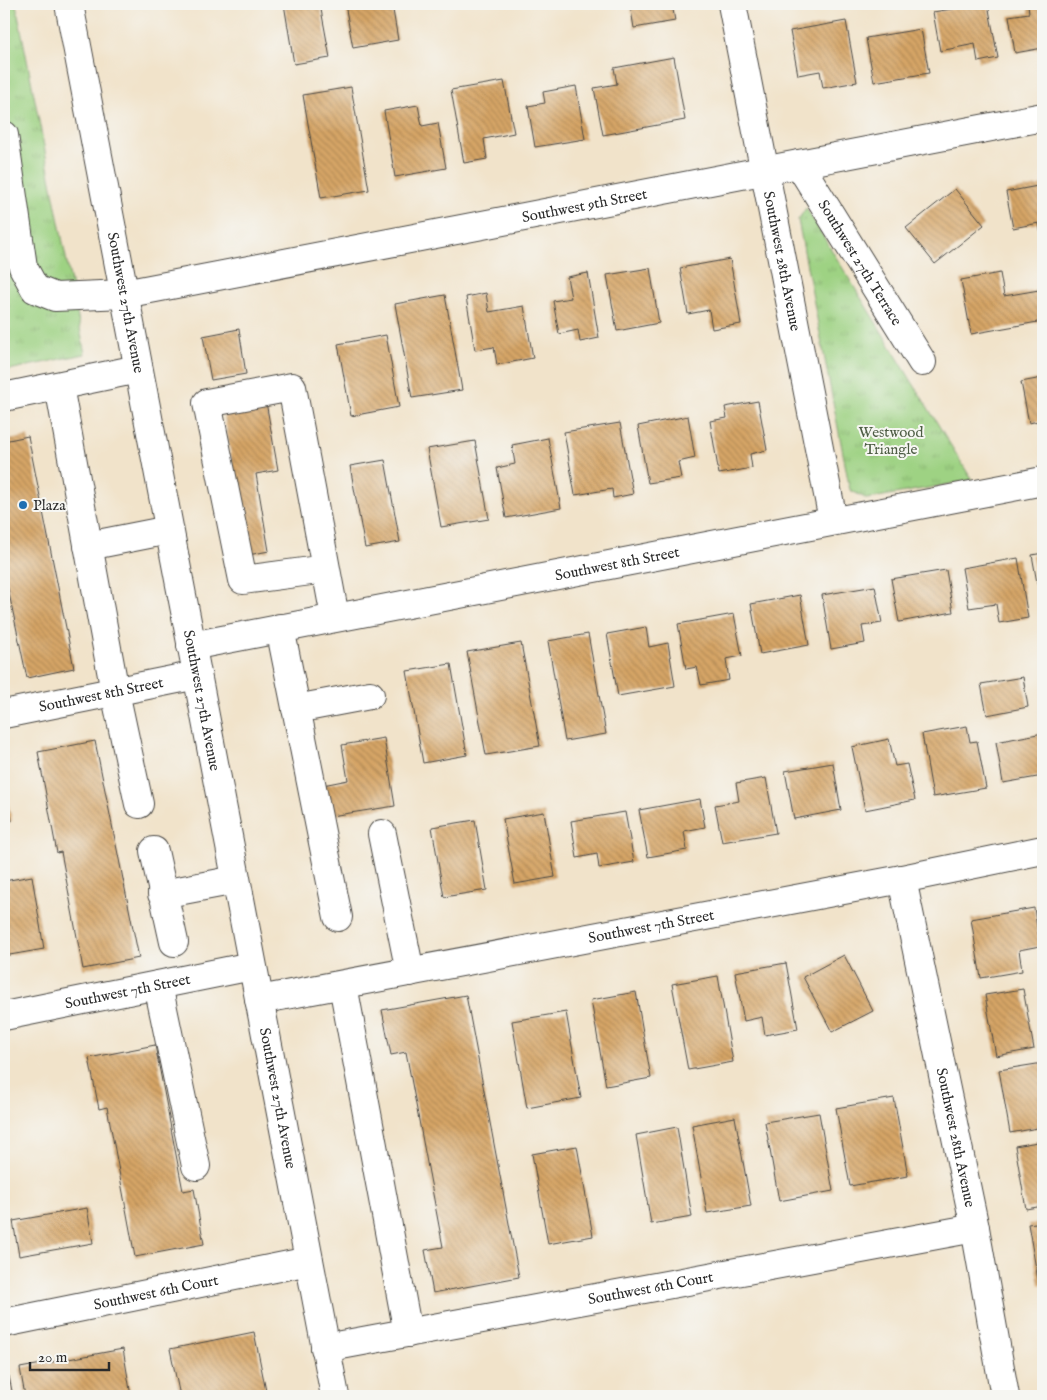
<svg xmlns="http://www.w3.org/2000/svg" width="1047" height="1400" viewBox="0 0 1047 1400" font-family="'IM FELL English',serif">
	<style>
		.park { fill: url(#park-tufts); stroke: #647e57 }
		.building { fill: url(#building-back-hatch) }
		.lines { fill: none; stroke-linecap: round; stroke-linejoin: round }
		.minor-casing { stroke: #494743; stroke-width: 30 }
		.minor { stroke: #fff; stroke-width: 28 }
		.poi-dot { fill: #1f6fb2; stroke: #f6f6f2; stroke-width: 2 }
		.labels { text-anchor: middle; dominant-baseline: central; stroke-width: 4; stroke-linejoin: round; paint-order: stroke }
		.street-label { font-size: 15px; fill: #2b2b2b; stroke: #f6f6f2 }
		.park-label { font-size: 15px; fill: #4e5d45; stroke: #f6f6f2 }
		.poi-label { font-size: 15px; fill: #2b2b2b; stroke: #f6f6f2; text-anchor: start }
	</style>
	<defs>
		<pattern id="park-tufts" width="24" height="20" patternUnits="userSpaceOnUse" patternTransform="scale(1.25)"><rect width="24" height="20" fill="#9ed283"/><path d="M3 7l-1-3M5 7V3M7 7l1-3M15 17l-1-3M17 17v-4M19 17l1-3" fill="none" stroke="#88b471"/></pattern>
		<pattern id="building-back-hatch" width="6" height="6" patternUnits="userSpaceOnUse" patternTransform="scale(1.25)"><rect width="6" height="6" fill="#d6a566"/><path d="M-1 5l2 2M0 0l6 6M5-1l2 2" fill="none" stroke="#ae8754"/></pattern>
	</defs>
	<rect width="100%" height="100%" fill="#f6f6f2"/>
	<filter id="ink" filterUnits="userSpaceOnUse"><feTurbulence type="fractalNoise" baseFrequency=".02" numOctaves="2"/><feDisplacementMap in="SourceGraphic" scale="10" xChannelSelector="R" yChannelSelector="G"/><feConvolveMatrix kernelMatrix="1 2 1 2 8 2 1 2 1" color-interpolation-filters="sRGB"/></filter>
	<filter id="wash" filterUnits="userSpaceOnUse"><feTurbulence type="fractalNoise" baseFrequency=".0096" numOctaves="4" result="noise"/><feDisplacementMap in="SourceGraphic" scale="20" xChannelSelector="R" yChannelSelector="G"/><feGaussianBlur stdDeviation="1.12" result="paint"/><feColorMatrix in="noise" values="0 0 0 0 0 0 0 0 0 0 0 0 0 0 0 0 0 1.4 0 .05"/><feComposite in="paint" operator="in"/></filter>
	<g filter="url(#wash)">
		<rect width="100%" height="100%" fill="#f1e3ca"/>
		<!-- park -->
		<path class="park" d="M4,4H16L85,354L4,371Z
			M806,208L972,480L867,499L850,490L798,220Z"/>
		<g id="blocks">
			<!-- building -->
			<path class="building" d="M284,4H320L330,58L294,64Z
				M345,4H392L398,40L353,48Z
				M630,4H672L675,21L634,28Z
				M983,4H988L998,58L978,62L975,44L940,51L933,12Z
				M1028,4H1043V48L1015,53L1009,16L1029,13Z
				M846,21L857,82L823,88L820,71L798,75L790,31Z
				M921,29L929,73L874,82L866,38Z
				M674,57L685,120L603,135L594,88L617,84L614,68Z
				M504,81L514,133L484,139L487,159L464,163L451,90Z
				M576,86L585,139L535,147L528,106L545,103L543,92Z
				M351,87L369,190L321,198L303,95Z
				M418,105L422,126L438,123L446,168L395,177L384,111Z
				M1043,185V235L1041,236L1039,223L1013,228L1006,192Z
				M955,189L984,225L935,264L906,228Z
				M730,259L741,324L712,329L709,310L688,314L680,268Z
				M650,268L659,323L617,331L607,275Z
				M588,273L599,338L580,342L578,330L559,334L553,301L571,298L567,277Z
				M1000,273L1004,296L1039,290L1043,321L971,334L961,280Z
				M486,293L489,312L524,306L533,358L497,365L494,347L475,350L466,297Z
				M445,295L462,390L412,398L395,304Z
				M239,329L246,374L211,380L203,336Z
				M386,335L399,407L351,416L338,344Z
				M1043,370V420L1029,423L1021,382L1042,378L1040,371Z
				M758,401L767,450L750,454L752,468L719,474L710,421L727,418L725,407Z
				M266,402L278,470L256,474L269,551L248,555L223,410Z
				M688,416L695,458L678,462L681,478L648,483L638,426Z
				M620,423L633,494L613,498L612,489L575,495L564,432Z
				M28,436L74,668L27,678L4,570V441Z
				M548,438L561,508L506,518L497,468L515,464L512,445Z
				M475,441L489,519L441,527L427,449Z
				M385,460L400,542L365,548L350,466Z
				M1043,553V593L1039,594L1032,555Z
				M1018,558L1028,618L999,623L996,604L969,608L962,568Z
				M946,570L953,612L899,622L891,579Z
				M875,586L882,623L862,626L865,643L831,649L822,595Z
				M800,595L809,645L760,654L751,604Z
				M734,614L742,656L726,659L729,680L701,685L697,667L686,669L678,624Z
				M646,627L649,647L668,643L675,686L618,696L607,634Z
				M588,634L606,734L565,741L548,641Z
				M521,643L540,746L486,755L467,652Z
				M451,664L467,755L423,763L407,671Z
				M1023,677L1028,707L987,715L981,684Z
				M967,726L970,742L977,741L986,788L933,797L922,734Z
				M1043,733V776L1003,783L996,742Z
				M384,738L395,806L318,818L313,787L348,780L342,745Z
				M889,739L895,766L907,764L915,800L865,810L852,747Z
				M95,741L139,958L83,969L61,852L57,853L38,752Z
				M833,763L841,810L794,819L785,771Z
				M766,778L776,833L722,842L715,805L739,801L736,783Z
				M4,783L12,821L4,822Z
				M700,799L705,827L684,831L687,850L648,857L639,810Z
				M544,812L555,877L515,884L503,819Z
				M625,812L634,862L599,868L597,854L577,858L571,821Z
				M475,820L487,890L444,897L432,827Z
				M32,876L44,949L4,956V881Z
				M1034,908L1040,946L1019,950L1022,971L981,978L971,919Z
				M844,955L873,1011L832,1032L803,977Z
				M786,963L798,1029L765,1035L762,1017L744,1021L735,972Z
				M718,976L733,1062L688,1070L672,984Z
				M1023,989L1034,1049L996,1056L985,995Z
				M636,992L651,1078L606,1086L591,1000Z
				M466,995L519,1277L433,1293L425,1250L443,1247L406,1052L391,1055L382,1010Z
				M566,1012L581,1098L527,1108L512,1021Z
				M155,1045L183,1191L194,1189L204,1244L135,1257L107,1107L99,1109L89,1058Z
				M1043,1063V1127L1010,1133L999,1070Z
				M894,1098L908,1176L850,1186L836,1108Z
				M819,1113L833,1191L779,1201L765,1122Z
				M735,1117L751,1206L707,1213L692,1125Z
				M677,1127L692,1217L651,1224L636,1135Z
				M1043,1141V1206L1026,1209L1015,1146Z
				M577,1146L593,1236L548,1244L532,1154Z
				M87,1208L93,1243L19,1256L13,1221Z
				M1043,1222V1284L1039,1285L1028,1224Z
				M254,1332L267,1396H180L170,1349Z
				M123,1349L131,1396H25L20,1368Z
				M9,1376L13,1396H4V1377Z"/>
		</g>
	</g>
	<g filter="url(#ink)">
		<use href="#blocks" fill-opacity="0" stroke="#494743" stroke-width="1"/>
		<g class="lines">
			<!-- minor casing -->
			<g class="minor-casing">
				<g id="minor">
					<path id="s1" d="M69,4L335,1396"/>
					<path id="s2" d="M732,4L833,520"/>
					<path id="s3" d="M4,135L23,267L35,289L55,297L124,294L1043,117"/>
					<path id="s4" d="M799,164L922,362"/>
					<path d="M59,386L115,692L139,804"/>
					<path d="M4,397L138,369"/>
					<path d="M88,546L169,530"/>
					<path d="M326,569L243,580L207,403L292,387L335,617"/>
					<path d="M280,628L338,917"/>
					<path id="s5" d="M191,646L1043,481"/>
					<path d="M296,709L370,695"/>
					<path id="s6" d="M4,714L197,675"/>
					<path d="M382,834L410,972"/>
					<path d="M154,851L174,942"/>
					<path id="s7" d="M902,879L975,1228L1005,1396"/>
					<path d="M162,894L236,880"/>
					<path d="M158,985L196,1166"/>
					<path d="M343,985L408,1333"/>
					<path id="s8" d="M259,1000L902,879L1043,850"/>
					<path id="s9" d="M4,1016L252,966"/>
					<path id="s10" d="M4,1323L309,1261"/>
					<path id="s11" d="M325,1348L975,1228"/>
				</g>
			</g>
			<!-- minor -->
			<use href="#minor" class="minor"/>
		</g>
	</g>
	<!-- markers -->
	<circle class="poi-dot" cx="23" cy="505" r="5"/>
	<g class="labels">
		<!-- street labels -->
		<g class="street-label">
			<text stroke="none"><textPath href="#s3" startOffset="718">Southwest 9th Street</textPath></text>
			<text stroke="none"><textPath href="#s2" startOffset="262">Southwest 28th Avenue</textPath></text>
			<text stroke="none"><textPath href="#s4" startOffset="116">Southwest 27th Terrace</textPath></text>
			<text stroke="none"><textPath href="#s1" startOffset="304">Southwest 27th Avenue</textPath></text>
			<text stroke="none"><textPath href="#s5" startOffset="434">Southwest 8th Street</textPath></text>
			<text stroke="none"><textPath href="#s6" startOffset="99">Southwest 8th Street</textPath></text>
			<text stroke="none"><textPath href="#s1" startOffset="709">Southwest 27th Avenue</textPath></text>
			<text stroke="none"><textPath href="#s8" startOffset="399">Southwest 7th Street</textPath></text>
			<text stroke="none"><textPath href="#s9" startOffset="126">Southwest 7th Street</textPath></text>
			<text stroke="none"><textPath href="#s1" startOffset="1114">Southwest 27th Avenue</textPath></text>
			<text stroke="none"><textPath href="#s7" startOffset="264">Southwest 28th Avenue</textPath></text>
			<text stroke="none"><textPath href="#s11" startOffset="331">Southwest 6th Court</textPath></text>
			<text stroke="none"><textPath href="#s10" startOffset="155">Southwest 6th Court</textPath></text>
		</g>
		<!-- park labels -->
		<g class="park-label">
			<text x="891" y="432">Westwood<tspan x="891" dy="17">Triangle</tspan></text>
		</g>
		<!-- poi labels -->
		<g class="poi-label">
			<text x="33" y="505">Plaza</text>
		</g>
	</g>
	<!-- margin -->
	<rect width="1047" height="1400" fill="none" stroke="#f6f6f2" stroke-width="20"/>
	<!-- scale -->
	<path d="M30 1362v8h79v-8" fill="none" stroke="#2b2b2b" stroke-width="2.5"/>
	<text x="38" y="1362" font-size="15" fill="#2b2b2b" stroke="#f6f6f2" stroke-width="4" paint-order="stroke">20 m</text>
</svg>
